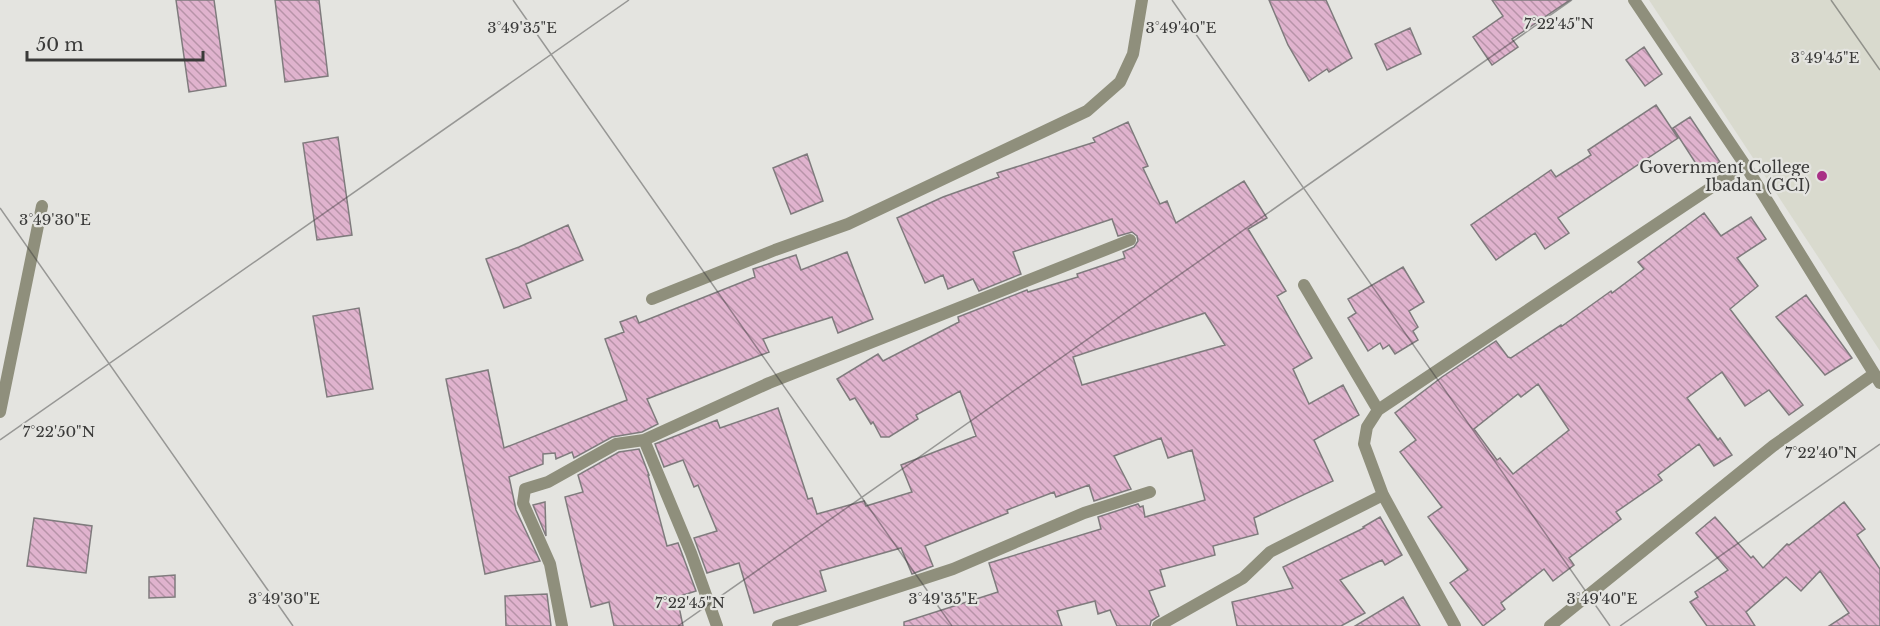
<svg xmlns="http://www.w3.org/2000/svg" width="1880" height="626" viewBox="0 0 1880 626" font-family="'Libre Baskerville',serif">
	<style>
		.built { fill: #d9dace }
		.building { fill: url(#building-back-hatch); stroke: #7f7b7d; stroke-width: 1.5; fill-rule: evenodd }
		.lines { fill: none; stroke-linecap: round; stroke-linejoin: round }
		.minor { stroke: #8f8f7c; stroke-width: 12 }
		.ticks { fill: none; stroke: #3a3a39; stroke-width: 1.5; stroke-opacity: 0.45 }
		.poi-dot { fill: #a93086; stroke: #e4e4e0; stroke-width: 2 }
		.labels { text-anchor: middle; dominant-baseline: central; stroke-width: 4.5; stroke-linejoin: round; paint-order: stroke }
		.poi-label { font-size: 16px; fill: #3a3a39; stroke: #e4e4e0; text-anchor: end }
		.ticks-label { font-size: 15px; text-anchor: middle; fill: #3a3a39; stroke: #e4e4e0; stroke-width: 4.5; stroke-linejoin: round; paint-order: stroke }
	</style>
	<defs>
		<pattern id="building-back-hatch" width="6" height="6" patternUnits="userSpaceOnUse" patternTransform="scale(1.5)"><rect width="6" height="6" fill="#e0b3ce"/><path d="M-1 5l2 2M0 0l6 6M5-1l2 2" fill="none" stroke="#b793a8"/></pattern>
	</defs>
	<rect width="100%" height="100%" fill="#e4e4e0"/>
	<!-- built -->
	<path class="built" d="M1649,0H1880V351Z"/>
	<!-- building -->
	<path class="building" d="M176,0H214L226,86L189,92Z
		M275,0H319L328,76L285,82Z
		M1269,0H1326L1352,58L1329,72L1327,69L1309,81L1288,45Z
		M1492,0H1570L1512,39L1518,47L1492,65L1473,37L1503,16Z
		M1410,28L1421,54L1387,70L1375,44Z
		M1644,47L1662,74L1645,86L1626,60Z
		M1656,105L1678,138L1558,218L1569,233L1545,249L1535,233L1496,260L1471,225L1551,170L1556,177L1591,155L1588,150Z
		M1690,117L1720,162L1702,173L1673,128Z
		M1128,122L1148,166L1143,168L1160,204L1167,201L1176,223L1244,181L1267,218L1248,229L1286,291L1277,296L1312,358L1293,369L1309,404L1343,385L1359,415L1314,440L1333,481L1254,518L1258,534L1213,546L1215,555L1160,570L1165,586L1149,591L1159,616L1151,621L1150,626H1117L1110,610L1098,614L1095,601L1057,611L1062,626H904V622L998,592L989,563L1101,529L1098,517L1138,504L1140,507L1143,506L1145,517L1205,500L1192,450L1168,458L1161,438L1114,456L1131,489L1094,501L1089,485L1056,497L1054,492L1007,510L1008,513L925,546L933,566L912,574L901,548L820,571L826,591L754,613L739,563L707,573L694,538L717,531L698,485L694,487L683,460L664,467L655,444L717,420L720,428L778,408L808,499L812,498L817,514L864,501L866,506L912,492L901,465L976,436L960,391L916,415L918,419L889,437H881L873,422L871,424L855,398L850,400L837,379L878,354L883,361L959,322L958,317L1027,290L1028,292L1078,277L1077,274L1125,258L1123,252L1134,247L1138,241L1137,236L1132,232L1118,236L1112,219L1013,252L1021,274L979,291L973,279L948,289L943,275L925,283L897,218L943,197L999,177L997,173L1095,142L1093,138ZM1205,313L1225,345L1082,385L1073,357Z
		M338,137L352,235L317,240L303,143Z
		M807,154L823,201L791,214L773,168Z
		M1704,213L1721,236L1751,217L1766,239L1737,258L1758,286L1730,309L1803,405L1789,415L1769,390L1745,406L1722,372L1687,398L1718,440L1720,438L1732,455L1714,466L1699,444L1658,475L1662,480L1616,512L1621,519L1569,558L1574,565L1553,581L1544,569L1501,603L1505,609L1483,626L1450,583L1468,570L1428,517L1442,507L1400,452L1416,440L1395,413L1442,377L1496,341L1508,357L1511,358L1561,325L1562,326L1611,291L1612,293L1644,269L1638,262ZM1538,384L1569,430L1513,474L1500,458L1497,460L1474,429L1518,394L1521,397Z
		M568,225L583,260L526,284L531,298L504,308L486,259L519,247Z
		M847,252L873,319L838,333L832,317L763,339L769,352L647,399L658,424L642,432L612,437L574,458L572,452L556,459L555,453L543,454V464L509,477L516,510L540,561L485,574L446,379L488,370L504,448L627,400L605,339L624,332L620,322L636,316L639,323L755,277L753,269L796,255L801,270Z
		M1403,267L1424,302L1409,311L1418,327L1413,331L1418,340L1395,354L1389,345L1383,349L1380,343L1368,351L1348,318L1356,313L1348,299Z
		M1806,295L1852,358L1825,375L1776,317Z
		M359,308L373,389L327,397L313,316Z
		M639,449L649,475H648L667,546L678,543L696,591L677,597L683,626H614L609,602L591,607L565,497L583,492L578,475L619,452Z
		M545,502L546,536L533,505Z
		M1844,502L1865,529L1857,535L1880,569V626H1829L1849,613L1820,571L1801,591L1786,577L1746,612L1755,626H1707L1690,602L1698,597L1695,592L1728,570L1696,533L1715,517L1751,558L1753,556L1763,568L1787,544L1789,545Z
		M1380,517L1402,555L1385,565L1382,560L1340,580L1365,613L1341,626H1237L1232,602L1293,588L1283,567L1364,528L1363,527Z
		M34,518L92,526L86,573L27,566Z
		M175,575V597L149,598V577Z
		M547,594L551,626H506L505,596Z
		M1403,597L1420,626H1355Z"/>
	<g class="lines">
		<!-- minor -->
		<path class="minor" d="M1634,0L1745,165L1880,383
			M1304,285L1378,410
			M652,299L775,250L848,224L1087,111L1120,82L1133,54L1142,0
			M0,412L42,206
			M644,440L691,553L717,626
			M562,626L550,564L523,503L525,489L548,482L616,444L644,440L769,383L1130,240
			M778,626L953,569L1084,513L1150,492
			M1158,626L1243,578L1270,552L1383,495
			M1455,626L1383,495L1364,444L1367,427L1378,410L1745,165
			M1550,626L1773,446L1874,374"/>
	</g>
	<!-- ticks -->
	<path class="ticks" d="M513,0L952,626M1172,0L1610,626M1831,0L1880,70M0,208L293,626M0,440L629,0M678,626L1572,0M1620,626L1880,444"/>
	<!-- markers -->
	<circle class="poi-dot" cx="1822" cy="176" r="6"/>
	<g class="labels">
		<!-- poi labels -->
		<g class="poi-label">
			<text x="1810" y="167">Government College<tspan x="1810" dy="18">Ibadan (GCI)</tspan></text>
		</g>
	</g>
	<g class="ticks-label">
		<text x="1559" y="29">7°22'45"N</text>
		<text x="522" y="33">3°49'35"E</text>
		<text x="1181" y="33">3°49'40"E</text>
		<text x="1825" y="63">3°49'45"E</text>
		<text x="55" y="225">3°49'30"E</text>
		<text x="59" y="437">7°22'50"N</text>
		<text x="1821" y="458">7°22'40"N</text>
		<text x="284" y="604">3°49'30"E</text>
		<text x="943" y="604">3°49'35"E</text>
		<text x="1602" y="604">3°49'40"E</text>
		<text x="690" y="608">7°22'45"N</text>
	</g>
	<!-- scale -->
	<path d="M27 51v9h176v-9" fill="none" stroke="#3a3a39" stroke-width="3"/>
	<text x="36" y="51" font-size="18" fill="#3a3a39" stroke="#e4e4e0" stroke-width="4.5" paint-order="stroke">50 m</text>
</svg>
